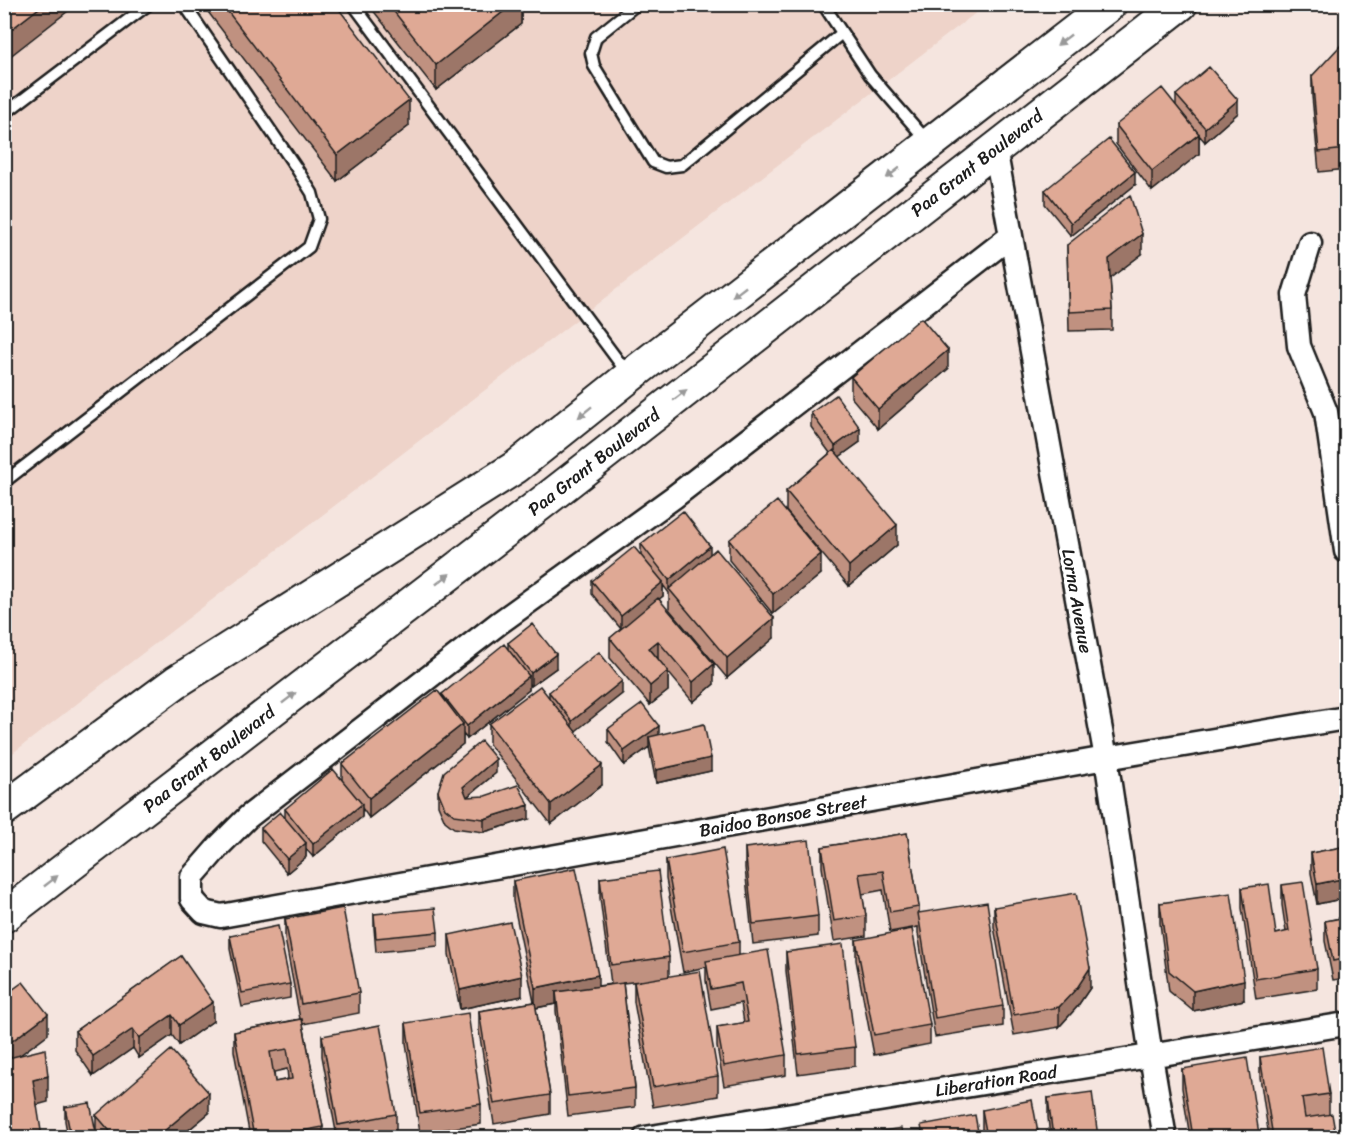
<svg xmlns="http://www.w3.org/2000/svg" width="1351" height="1142" viewBox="0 0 1351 1142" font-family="Sriracha,sans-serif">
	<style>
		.built { fill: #eed3c9 }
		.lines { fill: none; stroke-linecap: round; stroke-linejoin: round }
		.service-casing { stroke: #1c1c1c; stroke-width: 15 }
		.minor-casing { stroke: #1c1c1c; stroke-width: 27 }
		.secondary-casing { stroke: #1c1c1c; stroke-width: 36 }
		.service { stroke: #fff; stroke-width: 10 }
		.minor { stroke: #fff; stroke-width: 22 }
		.secondary { stroke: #fff; stroke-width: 32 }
		.wall { fill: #c09180; stroke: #1c1c1c; stroke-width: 1.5; fill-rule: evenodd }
		.shaded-wall { fill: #9c7668; stroke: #1c1c1c; stroke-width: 1.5 }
		.building { fill: #dfa995; stroke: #1c1c1c; stroke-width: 1.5; fill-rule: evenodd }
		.oneway { fill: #999 }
		.labels { text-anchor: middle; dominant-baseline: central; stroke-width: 6; stroke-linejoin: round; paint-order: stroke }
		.street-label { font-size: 18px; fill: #1c1c1c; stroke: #fff }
	</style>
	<rect width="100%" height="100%" fill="#f5e5df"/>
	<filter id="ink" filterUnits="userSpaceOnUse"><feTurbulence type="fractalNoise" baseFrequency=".0167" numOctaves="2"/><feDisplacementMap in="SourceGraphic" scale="12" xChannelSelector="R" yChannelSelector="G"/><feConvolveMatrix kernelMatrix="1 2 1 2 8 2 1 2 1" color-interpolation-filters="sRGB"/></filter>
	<g filter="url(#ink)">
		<!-- built -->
		<path class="built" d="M5,5H986L5,759Z"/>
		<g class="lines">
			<!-- service casing -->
			<g class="service-casing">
				<path id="service" d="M353,4L628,374
					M637,4L596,37L591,53L594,66L653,162L666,167L682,165L842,33
					M823,4L870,75L928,142
					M4,114L149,4
					M4,482L309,247L319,219L312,193L295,166L184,4"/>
			</g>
			<!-- minor casing -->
			<g class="minor-casing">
				<path id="minor" d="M995,148L1106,758L1151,1056L1165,1138
					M1011,236L674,497L499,623L248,817L219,846L192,877V899L204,912L221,916L1106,758L1346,718
					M1310,243L1294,295L1299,346L1326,412L1346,551
					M645,1138L1346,1024"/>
			</g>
			<!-- secondary casing -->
			<g class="secondary-casing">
				<path id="secondary" d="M4,809L176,682L516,467L630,376L1110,4
					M4,916L543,502L1181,4"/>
			</g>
			<!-- service -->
			<use href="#service" class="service"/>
			<!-- minor -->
			<use href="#minor" class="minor"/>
			<!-- secondary -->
			<use href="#secondary" class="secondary"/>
		</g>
		<!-- wall -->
		<path class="wall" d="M202,4H335L409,126L337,181Z
			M368,4H521V24L436,90Z
			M1347,43V169L1319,172L1312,96V76Z
			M1176,95L1238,113L1205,142L1199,135V154L1152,191L1116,144V125L1176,105Z
			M1135,185L1071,236L1045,204V190Z
			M1067,245L1142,254L1110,278L1112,310V330L1069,331Z
			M948,369L878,429L851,397V377Z
			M811,413L860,442L839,457L897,545L849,586L786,511V491L830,453L811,427Z
			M729,540L821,574L773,614L729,560Z
			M641,544L710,554L774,638L727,678L669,609V593L663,585V596L659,599L714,684L693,702L668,672V691L650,705L610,658V638L621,629L592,594V581L641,555Z
			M508,643L556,668L531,686L529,684V690L467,739L463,734V744L369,818L362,808V817L313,857L306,849V857L287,873L261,841V828L285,818V809L342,780V764L442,697V694L508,649Z
			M549,692L622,694L575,731L602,785L551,824L489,744V724L549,697Z
			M608,729L659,735L711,771L656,783L649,747L624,765L608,742Z
			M496,773L467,797L529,819L484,832L454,828L445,821L438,805V791Z
			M907,833L919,907V913L1003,1006V1026L935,1037L918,933V927L890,932L883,890L862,894L866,916V936L834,941L822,867V847Z
			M1347,846V899L1346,898L1317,904L1311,873V853Z
			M745,848L818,916V936L753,944L745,868Z
			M666,860L739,942V955L786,1055V1075L724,1086L717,1047V1027L744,1023L741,1003L711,1009L706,981V967L683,972L666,879Z
			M600,878L669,957V976L718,1076V1096L653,1107L634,1002V982L641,981L623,983L635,1088V1107L568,1116L556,1011V1004L536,1008L550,1095V1114L494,1124L479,1031V1011L534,1002L513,901V881L598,986L611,984L600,898Z
			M1282,885L1317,969V989L1256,999L1242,908V888L1276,934L1286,932L1282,905Z
			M1160,903L1244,1000L1193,1011L1169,991L1160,923Z
			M994,907L1090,988L1077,1007L1059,1027L1014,1035L994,927Z
			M374,914L438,932V946L376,952L374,928Z
			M1347,917V978L1333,980L1325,941V921Z
			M285,919L359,993V1013L303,1024L323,1127V1137H250L234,1051V1032L300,1019L285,939ZM287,1069L288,1079L275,1082L274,1072Z
			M449,935L522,996L460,1009L449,954Z
			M230,936L290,984V998L242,1007L230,949Z
			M856,940L930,1025V1044L874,1055L856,960Z
			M786,952L855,1047V1066L798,1074L786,971Z
			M181,956L213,1021L179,1045L172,1035L139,1058L133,1048L93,1076L75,1050V1031Z
			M406,1023L481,1104V1124L420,1133L406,1043Z
			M322,1036L396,1114V1134L376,1137H337L322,1056Z
			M1347,1049V1130L1339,1070V1050Z
			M1260,1057L1329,1094V1114L1336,1137H1269L1260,1077Z
			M1182,1069L1259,1134V1137H1190L1182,1088Z
			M1048,1098L1098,1137H1050L1048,1117Z
			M65,1107L96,1132V1115L209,1113L180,1137H98L96,1136V1137H68L65,1121Z
			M982,1110L1039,1137H983L982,1130Z"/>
		<!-- shaded-wall -->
		<path class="shaded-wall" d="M44,4H77L4,61V35Z
			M513,4H521V24L436,90V65Z
			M409,100V126L337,181V155Z
			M1238,100V113L1205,142V128Z
			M1199,134V154L1152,191V171Z
			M1135,172V185L1071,236V223Z
			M1142,234V254L1109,279V259Z
			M948,350V369L878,429V409Z
			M860,428V442L835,460V446Z
			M897,525V545L849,586V566Z
			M710,546V559L669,589V580Z
			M821,554V574L773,614V594Z
			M663,582V596L621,630V616Z
			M774,618V638L727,678V658Z
			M658,641V660L649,648Z
			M556,654V668L531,686V673Z
			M714,664V684L693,702V682Z
			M668,671V691L650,705V686Z
			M529,676V690L467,739V726Z
			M622,681V694L572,734V721Z
			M463,724V744L369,818V798Z
			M659,726V740L649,737V747L624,765V751Z
			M711,758V771L656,783V770Z
			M496,759V773L463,800V787Z
			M602,765V785L551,824V804Z
			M362,804V817L313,857V844Z
			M529,805V819L484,832V819Z
			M306,843V857L287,873V859Z
			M1346,878V898L1317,904V884Z
			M1090,968V988L1077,1007L1059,1027V1007Z
			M598,975V995L556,992V1004L535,1008V988Z
			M522,976V996L460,1009V990Z
			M1244,980V1000L1193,1011V991Z
			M213,1002V1021L179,1045V1025Z
			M48,1014V1034L4,1067V1047Z
			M172,1015V1035L139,1058V1038Z
			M133,1029V1048L93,1076V1056Z
			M48,1076V1102L33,1106V1080Z
			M209,1093V1113L180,1137H157Z"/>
		<!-- building -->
		<path class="building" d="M4,4H44L4,35Z
			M222,4H335L409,100L337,155Z
			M388,4H513L436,65Z
			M1347,43V149L1319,152L1312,76L1342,44Z
			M1209,67L1238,100L1205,128L1176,95Z
			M1162,88L1199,134L1152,171L1116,125Z
			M1109,139L1135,172L1071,223L1045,190Z
			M1130,195L1142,234L1109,259L1112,310L1069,312L1067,245Z
			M921,318L948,350L878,409L851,377Z
			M836,395L860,428L835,446L811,413Z
			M834,450L897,525L849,566L786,491Z
			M777,501L821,554L773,594L729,540Z
			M683,511L710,546L669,580L641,544Z
			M634,547L663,582L621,616L592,581Z
			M716,549L774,618L727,658L669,589Z
			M658,598L714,664L693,682L658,641L649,648L668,671L650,686L610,638Z
			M532,624L556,654L531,673L508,643Z
			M504,644L529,676L467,726L442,694Z
			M599,652L622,681L572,721L549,692Z
			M540,686L602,765L551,804L489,724Z
			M437,690L463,724L369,798L342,764Z
			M642,704L659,726L624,751L608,729Z
			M704,724L711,758L656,770L649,737Z
			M481,741L496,759L463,787L467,797L485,796L518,785L529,805L484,819L454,815L445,808L438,791L444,772Z
			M333,769L362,804L313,844L285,809Z
			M280,812L306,843L287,859L261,828Z
			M907,833L919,907L890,912L883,871L859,874L866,916L834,921L822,847Z
			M809,840L818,916L753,924L745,848Z
			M1347,846V879L1346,878L1317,884L1311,853Z
			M723,849L739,942L683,952L666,860Z
			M576,868L598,975L535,988L513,881Z
			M658,871L669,957L611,965L600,878Z
			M1303,882L1317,969L1256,979L1242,888L1269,884L1276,934L1289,931L1282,885Z
			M1076,893L1090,968L1077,988L1059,1007L1014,1015L994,907Z
			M1231,893L1244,980L1193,991L1169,971L1160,903Z
			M987,902L1003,1006L935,1018L918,913Z
			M343,908L359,993L301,1004L285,919Z
			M435,908L438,932L376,938L374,914Z
			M1347,917V958L1333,961L1325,921Z
			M510,922L522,976L460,990L449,935Z
			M278,926L290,984L242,993L230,936Z
			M912,929L930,1025L874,1035L856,940Z
			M843,944L855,1047L798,1054L786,952Z
			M768,950L786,1055L724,1066L717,1027L748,1022L741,983L711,989L706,961Z
			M181,956L213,1002L179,1025L172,1015L139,1038L133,1029L93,1056L75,1031Z
			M700,971L718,1076L653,1087L634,982Z
			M23,982L48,1014L4,1047V996Z
			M623,983L635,1088L568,1096L556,992Z
			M535,1002L550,1095L494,1104L479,1011Z
			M468,1013L481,1104L420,1113L406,1023Z
			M302,1019L323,1127L270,1137H254L234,1032ZM287,1049L292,1079L275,1082L270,1052Z
			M380,1025L396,1114L338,1125L322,1036Z
			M1322,1047L1329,1094L1302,1098L1305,1118L1332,1114L1336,1137H1273L1260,1057Z
			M45,1049L48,1076L33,1080L42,1137H4V1059Z
			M1347,1049V1110L1339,1050Z
			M171,1050L209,1093L157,1137H115L96,1115Z
			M1247,1058L1259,1134L1238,1137H1193L1182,1069Z
			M1092,1092L1098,1137H1053L1048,1098Z
			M1032,1100L1039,1137H1007V1135L995,1137H987L982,1110Z
			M90,1103L97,1137H71L65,1107Z
			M975,1115L979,1137H923L921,1125Z
			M901,1128L903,1137H854V1136Z"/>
		<!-- one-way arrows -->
		<defs><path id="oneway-solid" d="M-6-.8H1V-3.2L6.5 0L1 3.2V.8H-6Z" transform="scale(1.5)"/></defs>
		<g class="oneway">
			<use href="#oneway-solid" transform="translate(1064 40) rotate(142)"/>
			<use href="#oneway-solid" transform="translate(893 173) rotate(142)"/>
			<use href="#oneway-solid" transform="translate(739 292) rotate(142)"/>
			<use href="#oneway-solid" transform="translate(680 395) rotate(-38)"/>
			<use href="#oneway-solid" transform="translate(585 412) rotate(141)"/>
			<use href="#oneway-solid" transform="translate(443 579) rotate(-38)"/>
			<use href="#oneway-solid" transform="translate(289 698) rotate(-38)"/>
			<use href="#oneway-solid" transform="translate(51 881) rotate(-38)"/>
		</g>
	</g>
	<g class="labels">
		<!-- street labels -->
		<g class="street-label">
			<text transform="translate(977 163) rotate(-38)">Paa Grant Boulevard</text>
			<text transform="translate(594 462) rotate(-38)">Paa Grant Boulevard</text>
			<text transform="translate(1077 601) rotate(80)">Lorna Avenue</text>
			<text transform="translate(209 759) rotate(-38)">Paa Grant Boulevard</text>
			<text transform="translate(783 816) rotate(-10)">Baidoo Bonsoe Street</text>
			<text transform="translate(996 1081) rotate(-9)">Liberation Road</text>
		</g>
	</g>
	<!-- margin -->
	<rect width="1351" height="1142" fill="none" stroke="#fff" stroke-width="24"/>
	<rect x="12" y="12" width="1327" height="1118" fill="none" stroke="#1c1c1c" stroke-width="2" filter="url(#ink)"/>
</svg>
